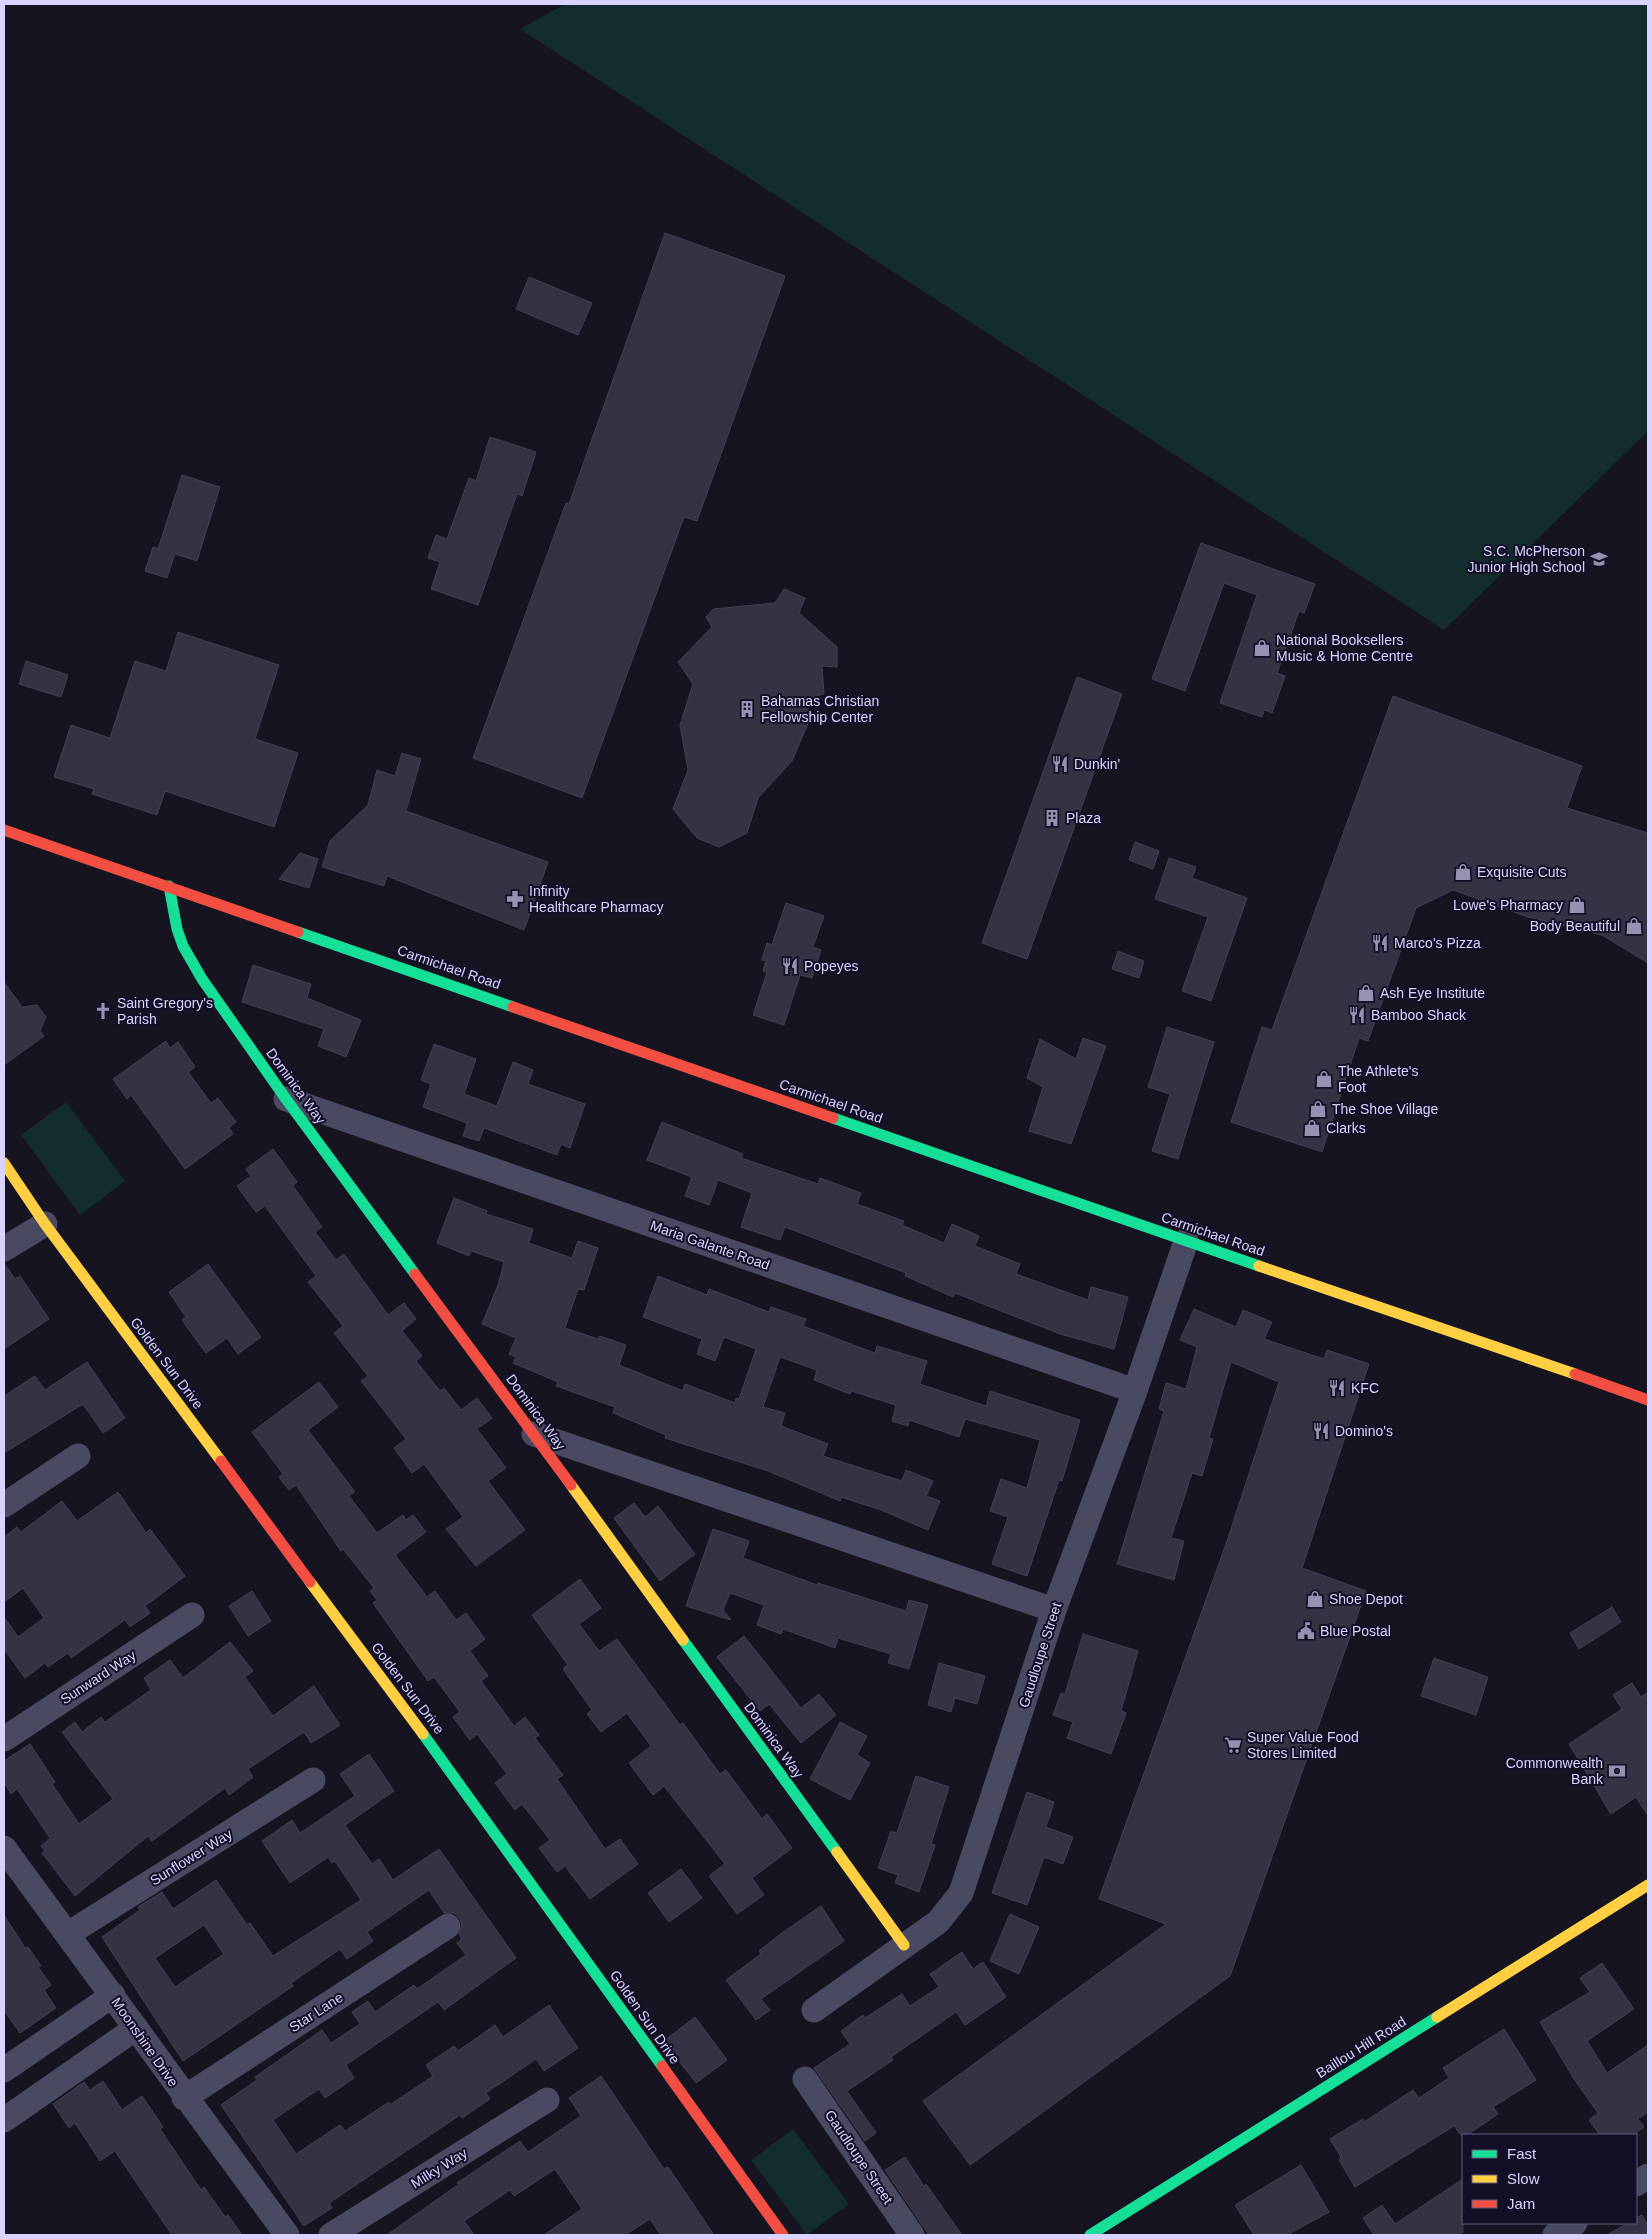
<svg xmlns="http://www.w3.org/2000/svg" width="1652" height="2239" viewBox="0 0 1652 2239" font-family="Arial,sans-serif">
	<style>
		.green { fill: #132c2d }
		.building { fill: #343243; stroke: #433f54; fill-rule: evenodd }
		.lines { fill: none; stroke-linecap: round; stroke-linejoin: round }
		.street { stroke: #4a4962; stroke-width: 25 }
		.fast { stroke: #16e098; stroke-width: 11 }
		.slow { stroke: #ffcf43; stroke-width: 11 }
		.jam { stroke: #f24e42; stroke-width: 11 }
		.labels { text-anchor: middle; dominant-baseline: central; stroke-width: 4; stroke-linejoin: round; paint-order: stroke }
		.poi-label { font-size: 14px; fill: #d9d4ff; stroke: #130f26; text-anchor: start }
		.street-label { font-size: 14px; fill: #d9d4ff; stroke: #130f26 }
	</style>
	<rect width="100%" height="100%" fill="#161421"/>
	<!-- green -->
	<path class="green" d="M565,4H1648V431L1444,630L520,29Z
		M66,1102L125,1181L80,1215L21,1135Z
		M793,2129L849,2204L807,2235L751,2160Z"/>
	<!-- building -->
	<path class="building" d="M665,233L785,276L697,521L684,517L582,798L473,758L566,503L569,504Z
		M529,277L592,303L578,335L516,309Z
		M490,437L536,452L522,496L517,494L478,605L431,589L440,562L428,558L436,535L447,539L469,478L476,481Z
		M182,475L220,487L197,561L175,554L167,578L145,571L153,547L158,549Z
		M1201,543L1315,584L1304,613L1299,611L1277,673L1285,676L1272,713L1264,710L1262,717L1220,703L1257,595L1224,583L1185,691L1152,679Z
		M784,589L805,598L799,613L837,647V667L822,666L824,694L808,698L809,721L792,761L758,798L747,833L719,847L697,838L673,809L688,770L680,725L693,684L678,662L712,627L706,617L713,609L775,603Z
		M178,632L279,665L255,739L298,753L274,827L165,791L157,815L92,794L94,789L54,777L71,725L110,738L135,661L166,671Z
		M26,661L68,675L61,697L19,684Z
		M1077,677L1122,694L1027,959L982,943Z
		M1393,696L1582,766L1567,808L1648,833V963L1602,935L1528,917L1453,890L1416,908L1368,1041L1359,1038L1322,1152L1231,1122L1262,1027L1272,1030Z
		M402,753L421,759L406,811L548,862L524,930L387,876L384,886L322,867L330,841L368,805L377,770L395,776Z
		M1135,842L1159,851L1153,869L1129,860Z
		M300,853L318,859L309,888L279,879Z
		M1169,858L1196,867L1192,878L1247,898L1211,1001L1182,991L1208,917L1155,899Z
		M786,903L824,916L813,947L821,950L812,978L800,975L784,1025L753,1015L767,972L763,971L766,961L762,960L767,943L772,945Z
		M1118,951L1144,961L1139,978L1112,969Z
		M253,965L311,984L307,998L361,1020L346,1057L318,1046L324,1029L242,1002Z
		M4,982L22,1007L37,1005L46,1017L40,1031L44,1036L4,1065Z
		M1167,1027L1214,1042L1178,1159L1152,1151L1170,1094L1148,1087Z
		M1083,1038L1106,1046L1071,1144L1029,1131L1043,1087L1027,1078L1040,1039L1076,1059Z
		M166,1041L170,1048L178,1042L195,1067L188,1072L211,1103L218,1098L236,1122L229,1128L233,1134L185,1169L131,1095L127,1099L113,1079Z
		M434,1044L476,1059L464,1094L497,1106L513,1062L533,1070L528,1084L585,1104L570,1148L561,1144L557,1155L484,1128L479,1141L463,1136L467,1123L423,1107L431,1084L421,1080Z
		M662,1122L743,1154L741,1158L818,1184L820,1178L861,1193L857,1204L904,1221L902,1225L944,1243L952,1224L979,1236L975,1246L1020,1264L1016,1274L1088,1300L1091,1287L1128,1297L1114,1349L1060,1334L955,1293L953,1297L905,1276L906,1273L785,1227L780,1240L741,1227L752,1193L718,1180L709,1205L685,1196L692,1177L647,1160Z
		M273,1149L297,1182L293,1186L322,1227L315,1232L336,1260L344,1254L388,1315L404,1303L416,1319L402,1331L422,1356L416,1361L440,1391L444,1388L461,1410L477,1398L492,1418L477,1429L506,1468L488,1481L525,1530L476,1566L446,1529L463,1517L424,1464L412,1473L394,1448L406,1439L361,1381L368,1376L334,1333L343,1326L308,1282L316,1276L265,1206L256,1212L237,1186L251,1176L246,1169Z
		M454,1198L487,1211L486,1214L533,1229L529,1243L572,1258L578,1241L598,1248L584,1290L578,1289L565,1328L598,1339L600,1336L626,1345L619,1365L683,1391L685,1384L735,1403L736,1398L739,1399L756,1349L724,1337L715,1361L697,1354L702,1339L643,1317L658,1276L707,1295L709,1289L769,1312L771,1307L806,1319L803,1326L875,1353L877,1346L927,1361L920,1384L986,1406L990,1391L1080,1420L1062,1481L1059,1480L1027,1576L992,1564L1008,1517L990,1511L1001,1479L1027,1488L1040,1440L965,1419L959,1437L909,1420L908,1426L892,1421L896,1405L851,1391L850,1394L814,1380L817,1370L780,1357L763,1407L785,1413L781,1426L828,1444L823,1456L902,1481L906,1470L933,1481L926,1496L940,1501L928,1530L881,1510L841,1497L840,1501L768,1471L665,1438L666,1435L613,1413L615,1407L556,1386L558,1382L513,1363L516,1357L509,1354L516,1338L482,1324L498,1285L504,1262L471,1251L469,1256L437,1243Z
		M4,1263L15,1279L20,1276L49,1319L4,1349Z
		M208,1264L261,1337L238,1354L227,1338L206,1353L182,1320L186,1317L169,1292Z
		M1194,1309L1236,1327L1243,1310L1272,1322L1264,1339L1324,1359L1327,1350L1369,1364L1302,1568L1366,1591L1230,1976L970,2165L923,2101L1166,1924L1099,1899L1227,1541L1279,1382L1231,1362L1209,1438L1213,1439L1202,1476L1192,1473L1171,1538L1184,1541L1174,1580L1117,1564L1164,1411L1159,1409L1166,1383L1186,1389L1197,1347L1180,1340Z
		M87,1362L125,1418L103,1433L83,1404L4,1453V1396L35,1376L45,1390Z
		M319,1382L338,1407L308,1430L355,1492L349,1496L377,1533L403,1515L406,1520L413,1515L426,1532L395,1555L427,1597L435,1591L456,1620L466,1613L485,1639L470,1651L488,1676L481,1681L514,1726L525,1717L539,1735L535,1738L563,1775L557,1779L605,1849L620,1839L638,1864L590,1899L565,1866L557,1872L539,1848L550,1840L522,1804L515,1810L495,1783L507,1774L477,1734L470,1740L453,1717L460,1712L434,1677L428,1681L373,1603L377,1600L370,1591L374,1588L343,1549L341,1551L296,1485L289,1490L279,1477L283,1474L252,1432Z
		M118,1492L146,1533L150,1529L185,1576L145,1606L150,1613L130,1627L125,1620L71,1658L68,1653L48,1667L45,1663L25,1678L4,1649V1617L18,1637L44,1618L23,1588L4,1602V1537L17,1527L21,1532L62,1501L77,1521Z
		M634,1503L645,1517L658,1506L695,1554L660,1581L614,1518Z
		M713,1529L749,1541L743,1558L817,1585L818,1583L906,1611L909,1600L928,1605L909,1669L888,1663L891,1654L838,1638L835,1648L783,1629L781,1634L757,1625L764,1605L730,1593L723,1610L731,1620L686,1606Z
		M580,1579L601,1608L579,1624L599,1651L617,1639L680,1725L683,1723L720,1774L726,1770L762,1819L767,1814L792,1848L752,1878L764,1895L737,1914L709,1876L725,1864L664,1786L653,1795L629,1763L651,1746L627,1713L601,1732L587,1714L592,1710L563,1669L568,1665L532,1615Z
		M252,1591L271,1621L248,1636L229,1606Z
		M1612,1607L1621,1622L1579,1649L1570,1633Z
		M1083,1634L1138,1651L1121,1711L1126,1713L1111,1754L1067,1738L1073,1722L1053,1715L1061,1693L1065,1694Z
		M744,1636L801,1708L819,1694L836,1715L801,1743L769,1704L760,1711L717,1657Z
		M230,1642L253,1671L245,1677L273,1716L314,1686L340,1725L311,1743L304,1732L248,1769L253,1777L229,1795L225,1788L152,1841L148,1836L75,1896L42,1853L45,1851L41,1846L50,1838L17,1789L11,1794L4,1782V1761L30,1744L55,1782L52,1784L79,1824L113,1799L62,1732L75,1722L82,1732L101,1717L105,1722L151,1690L144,1678L170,1660L183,1678Z
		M1434,1658L1488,1677L1476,1715L1421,1696Z
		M939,1663L985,1676L977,1704L955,1698L951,1712L928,1705Z
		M1632,1683L1641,1697L1648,1692V1816L1636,1797L1611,1814L1569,1744L1622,1709L1613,1695Z
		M840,1722L867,1736L857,1755L870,1763L850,1800L810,1779Z
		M369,1754L394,1791L345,1825L372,1864L379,1859L393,1880L439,1849L516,1958L444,2010L438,2002L346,2065L354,2078L325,2098L319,2089L273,2120L296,2154L340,2125L345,2131L389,2102L390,2105L433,2076L426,2065L454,2046L458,2051L495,2025L503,2037L549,2005L578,2048L544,2071L536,2059L486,2093L490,2099L462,2118L460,2115L329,2203L332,2208L304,2226L221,2105L257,2080L255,2077L322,2030L331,2043L360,2024L352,2012L368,2001L375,2012L414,1985L417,1989L466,1955L457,1943L462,1939L459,1934L462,1926L460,1918L454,1913H444L429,1890L367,1932L373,1941L347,1959L340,1949L291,1983L293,1986L183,2061L102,1937L140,1910L138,1907L162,1892L173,1909L216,1880L247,1925L250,1923L273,1956L361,1900L335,1861L332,1863L328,1857L290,1883L262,1841L292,1820L300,1833L355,1796L340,1774ZM204,1925L224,1954L175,1987L155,1958Z
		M916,1776L949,1787L931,1844L935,1845L919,1892L895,1883L898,1875L878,1868L891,1831L897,1833Z
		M1027,1792L1054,1802L1046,1827L1073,1837L1063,1864L1044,1857L1027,1905L992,1893Z
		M681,1869L702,1898L669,1922L648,1893Z
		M821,1906L844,1941L761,1999L770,2010L756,2020L726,1980L761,1954L759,1951L782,1933Z
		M1010,1914L1039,1927L1019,1974L990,1961Z
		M4,1915L25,1948L28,1947L41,1966L38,1967L51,1985L44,1990L56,2008L20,2033L4,2010Z
		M962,1952L973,1969L983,1962L1006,1997L965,2025L956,2012L891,2057L893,2060L847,2091L876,2133L865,2141L814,2068L850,2044L841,2031L863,2015L865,2018L902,1994L910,2006L939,1987L930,1974Z
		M1602,1963L1634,2009L1587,2041L1607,2073L1648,2045V2112L1638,2119L1644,2127L1633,2135H1600L1589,2120L1598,2113L1574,2079L1540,2022L1590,1992L1580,1978Z
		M695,2017L727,2060L696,2083L664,2041Z
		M1504,2029L1536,2080L1493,2107L1498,2114L1467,2135H1463V2138L1454,2126L1355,2187L1339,2160L1341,2157L1330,2139L1363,2119L1364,2122L1413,2090L1419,2098L1449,2078L1443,2068Z
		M601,2076L664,2169L668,2167L714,2235H661L650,2219L625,2235H544L582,2209L555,2169L514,2196L510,2190L464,2221L474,2235H387L459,2184L457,2183L520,2141L528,2152L581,2116L569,2098Z
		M103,2081L122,2110L142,2096L163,2127L160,2129L201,2190L204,2187L225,2217L228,2215L242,2235H172L115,2151L100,2161L75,2123L69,2128L53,2104L84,2082L90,2090Z
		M905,2157L924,2186L926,2184L962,2235H929L885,2170Z
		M1301,2165L1329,2212L1287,2235H1254L1235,2205Z
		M1463,2179V2232L1458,2235H1374L1363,2218L1382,2205L1395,2224Z
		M1642,2215L1648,2226V2235H1607L1628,2223H1636V2218Z"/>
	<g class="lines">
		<!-- street -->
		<path class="street" d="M286,1099L1135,1391
			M4,1249L45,1224
			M534,1434L1054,1610
			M4,1505L78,1456
			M4,1739L192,1615
			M4,1848L287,2235
			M68,1934L313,1780
			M814,2010L938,1922L961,1893L1054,1610L1135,1391L1186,1241
			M4,2070L113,1995
			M805,2079L912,2235
			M184,2098L448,1926
			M4,2120L136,2028
			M1636,2184L1648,2176
			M331,2235L547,2100
			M1555,2235L1575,2223"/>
		<!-- fast -->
		<path class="fast" d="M169,886L177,929L183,946L202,979L286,1099L415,1274
			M298,932L513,1007
			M833,1118L1259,1266
			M683,1640L837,1852
			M423,1734L662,2066
			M1090,2235L1437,2017"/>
		<!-- slow -->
		<path class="slow" d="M4,1163L45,1224L221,1461
			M1259,1266L1575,1374
			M571,1485L683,1640
			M310,1582L423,1734
			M837,1852L904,1945
			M1437,2017L1648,1885"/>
		<!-- jam -->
		<path class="jam" d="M4,830L298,932
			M513,1007L833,1118
			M415,1274L571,1485
			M1575,1374L1648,1400
			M221,1461L310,1582
			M662,2066L783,2235"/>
	</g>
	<!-- icons -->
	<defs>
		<g id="school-bare" transform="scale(1.35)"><path d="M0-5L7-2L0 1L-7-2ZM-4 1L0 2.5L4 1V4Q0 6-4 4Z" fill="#9591b1" stroke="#130f26" stroke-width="2.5" paint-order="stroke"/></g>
		<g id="shop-bare" transform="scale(1.35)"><path d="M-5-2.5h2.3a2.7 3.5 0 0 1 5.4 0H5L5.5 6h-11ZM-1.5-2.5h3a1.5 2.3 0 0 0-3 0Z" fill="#9591b1" stroke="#130f26" stroke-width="2.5" paint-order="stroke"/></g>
		<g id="building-bare" transform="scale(1.35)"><path d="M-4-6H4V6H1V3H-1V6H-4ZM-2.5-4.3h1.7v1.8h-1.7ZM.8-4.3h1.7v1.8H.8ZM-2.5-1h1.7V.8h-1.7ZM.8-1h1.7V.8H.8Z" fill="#9591b1" stroke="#130f26" stroke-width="2.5" paint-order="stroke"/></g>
		<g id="restaurant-bare" transform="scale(1.35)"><path d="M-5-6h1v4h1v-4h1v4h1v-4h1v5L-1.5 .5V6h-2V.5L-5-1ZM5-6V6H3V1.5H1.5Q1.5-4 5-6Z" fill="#9591b1" stroke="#130f26" stroke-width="2.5" paint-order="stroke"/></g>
		<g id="pharmacy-bare" transform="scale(1.35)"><path d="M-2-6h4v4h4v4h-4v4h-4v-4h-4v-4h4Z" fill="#9591b1" stroke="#130f26" stroke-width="2.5" paint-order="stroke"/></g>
		<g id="church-bare" transform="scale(1.35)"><path d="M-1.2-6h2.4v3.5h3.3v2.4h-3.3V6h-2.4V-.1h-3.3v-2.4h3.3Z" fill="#9591b1" stroke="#130f26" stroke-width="2.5" paint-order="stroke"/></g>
		<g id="civic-bare" transform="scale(1.35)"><path d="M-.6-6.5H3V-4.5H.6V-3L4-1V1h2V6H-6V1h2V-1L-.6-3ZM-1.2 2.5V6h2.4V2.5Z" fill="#9591b1" stroke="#130f26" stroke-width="2.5" paint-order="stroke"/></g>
		<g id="supermarket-bare" transform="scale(1.35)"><path d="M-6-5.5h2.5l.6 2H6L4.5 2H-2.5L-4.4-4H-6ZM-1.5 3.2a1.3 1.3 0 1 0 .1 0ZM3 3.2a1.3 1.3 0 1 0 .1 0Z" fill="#9591b1" stroke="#130f26" stroke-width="2.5" paint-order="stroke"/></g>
		<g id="bank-bare" transform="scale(1.35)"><path d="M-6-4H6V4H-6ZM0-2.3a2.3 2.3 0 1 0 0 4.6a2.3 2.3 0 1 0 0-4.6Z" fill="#9591b1" stroke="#130f26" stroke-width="2.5" paint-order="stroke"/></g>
	</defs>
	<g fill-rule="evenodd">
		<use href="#school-bare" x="1599" y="559"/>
		<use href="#shop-bare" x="1262" y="648"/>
		<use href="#building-bare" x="747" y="709"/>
		<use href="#restaurant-bare" x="1060" y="764"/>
		<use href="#building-bare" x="1052" y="818"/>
		<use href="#shop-bare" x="1463" y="872"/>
		<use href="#pharmacy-bare" x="515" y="899"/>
		<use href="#shop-bare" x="1577" y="905"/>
		<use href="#shop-bare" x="1634" y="926"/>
		<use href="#restaurant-bare" x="1380" y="943"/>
		<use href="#restaurant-bare" x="790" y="966"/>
		<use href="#shop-bare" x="1366" y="993"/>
		<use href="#church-bare" x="103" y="1011"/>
		<use href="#restaurant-bare" x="1357" y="1015"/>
		<use href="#shop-bare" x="1324" y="1079"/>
		<use href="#shop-bare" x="1318" y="1109"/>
		<use href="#shop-bare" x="1312" y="1128"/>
		<use href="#restaurant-bare" x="1337" y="1388"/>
		<use href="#restaurant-bare" x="1321" y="1431"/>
		<use href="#shop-bare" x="1315" y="1599"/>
		<use href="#civic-bare" x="1306" y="1631"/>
		<use href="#supermarket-bare" x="1233" y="1745"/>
		<use href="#bank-bare" x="1617" y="1771"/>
	</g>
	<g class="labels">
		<!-- poi labels -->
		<g class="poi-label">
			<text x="1585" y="551" text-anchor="end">S.C. McPherson<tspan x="1585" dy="16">Junior High School</tspan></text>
			<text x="1276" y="640">National Booksellers<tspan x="1276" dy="16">Music &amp; Home Centre</tspan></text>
			<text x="761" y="701">Bahamas Christian<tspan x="761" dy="16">Fellowship Center</tspan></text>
			<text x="1074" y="764">Dunkin'</text>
			<text x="1066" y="818">Plaza</text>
			<text x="1477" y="872">Exquisite Cuts</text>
			<text x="529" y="891">Infinity<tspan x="529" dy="16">Healthcare Pharmacy</tspan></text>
			<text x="1563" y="905" text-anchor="end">Lowe's Pharmacy</text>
			<text x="1620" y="926" text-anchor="end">Body Beautiful</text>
			<text x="1394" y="943">Marco's Pizza</text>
			<text x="804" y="966">Popeyes</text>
			<text x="1380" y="993">Ash Eye Institute</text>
			<text x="117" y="1003">Saint Gregory's<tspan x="117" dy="16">Parish</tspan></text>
			<text x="1371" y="1015">Bamboo Shack</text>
			<text x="1338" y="1071">The Athlete's<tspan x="1338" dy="16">Foot</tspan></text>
			<text x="1332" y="1109">The Shoe Village</text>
			<text x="1326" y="1128">Clarks</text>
			<text x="1351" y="1388">KFC</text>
			<text x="1335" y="1431">Domino's</text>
			<text x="1329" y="1599">Shoe Depot</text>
			<text x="1320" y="1631">Blue Postal</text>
			<text x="1247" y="1737">Super Value Food<tspan x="1247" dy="16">Stores Limited</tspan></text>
			<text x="1603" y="1763" text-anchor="end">Commonwealth<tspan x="1603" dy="16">Bank</tspan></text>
		</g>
		<!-- street labels -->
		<g class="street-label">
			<text transform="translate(449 967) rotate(19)">Carmichael Road</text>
			<text transform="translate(296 1086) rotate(54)">Dominica Way</text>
			<text transform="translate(831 1101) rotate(19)">Carmichael Road</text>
			<text transform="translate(1213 1234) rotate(19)">Carmichael Road</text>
			<text transform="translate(710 1245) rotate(19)">Maria Galante Road</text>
			<text transform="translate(167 1363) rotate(53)">Golden Sun Drive</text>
			<text transform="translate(536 1412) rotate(54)">Dominica Way</text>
			<text transform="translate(1040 1655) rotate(-72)">Gaudloupe Street</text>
			<text transform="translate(98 1677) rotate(-33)">Sunward Way</text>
			<text transform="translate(408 1688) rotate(53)">Golden Sun Drive</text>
			<text transform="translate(774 1740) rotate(54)">Dominica Way</text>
			<text transform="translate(191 1857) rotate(-32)">Sunflower Way</text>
			<text transform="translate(316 2012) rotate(-33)">Star Lane</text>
			<text transform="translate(645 2017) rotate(55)">Golden Sun Drive</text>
			<text transform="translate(145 2042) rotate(55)">Moonshine Drive</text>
			<text transform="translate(1361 2047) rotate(-32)">Baillou Hill Road</text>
			<text transform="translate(859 2157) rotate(56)">Gaudloupe Street</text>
			<text transform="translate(439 2168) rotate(-32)">Milky Way</text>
		</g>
	</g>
	<!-- border -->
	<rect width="1652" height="2239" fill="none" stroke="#d9d4ff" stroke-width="10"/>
	<!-- legend -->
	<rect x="1462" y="2134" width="175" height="90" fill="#130f26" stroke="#625e7d"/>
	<rect x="1472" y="2150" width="25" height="8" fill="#16e098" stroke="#625e7d"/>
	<text x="1507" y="2159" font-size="15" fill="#d9d4ff">Fast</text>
	<rect x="1472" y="2175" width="25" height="8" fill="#ffcf43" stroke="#625e7d"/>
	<text x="1507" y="2184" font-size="15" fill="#d9d4ff">Slow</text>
	<rect x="1472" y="2200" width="25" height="8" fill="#f24e42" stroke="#625e7d"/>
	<text x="1507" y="2209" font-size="15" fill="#d9d4ff">Jam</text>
</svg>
